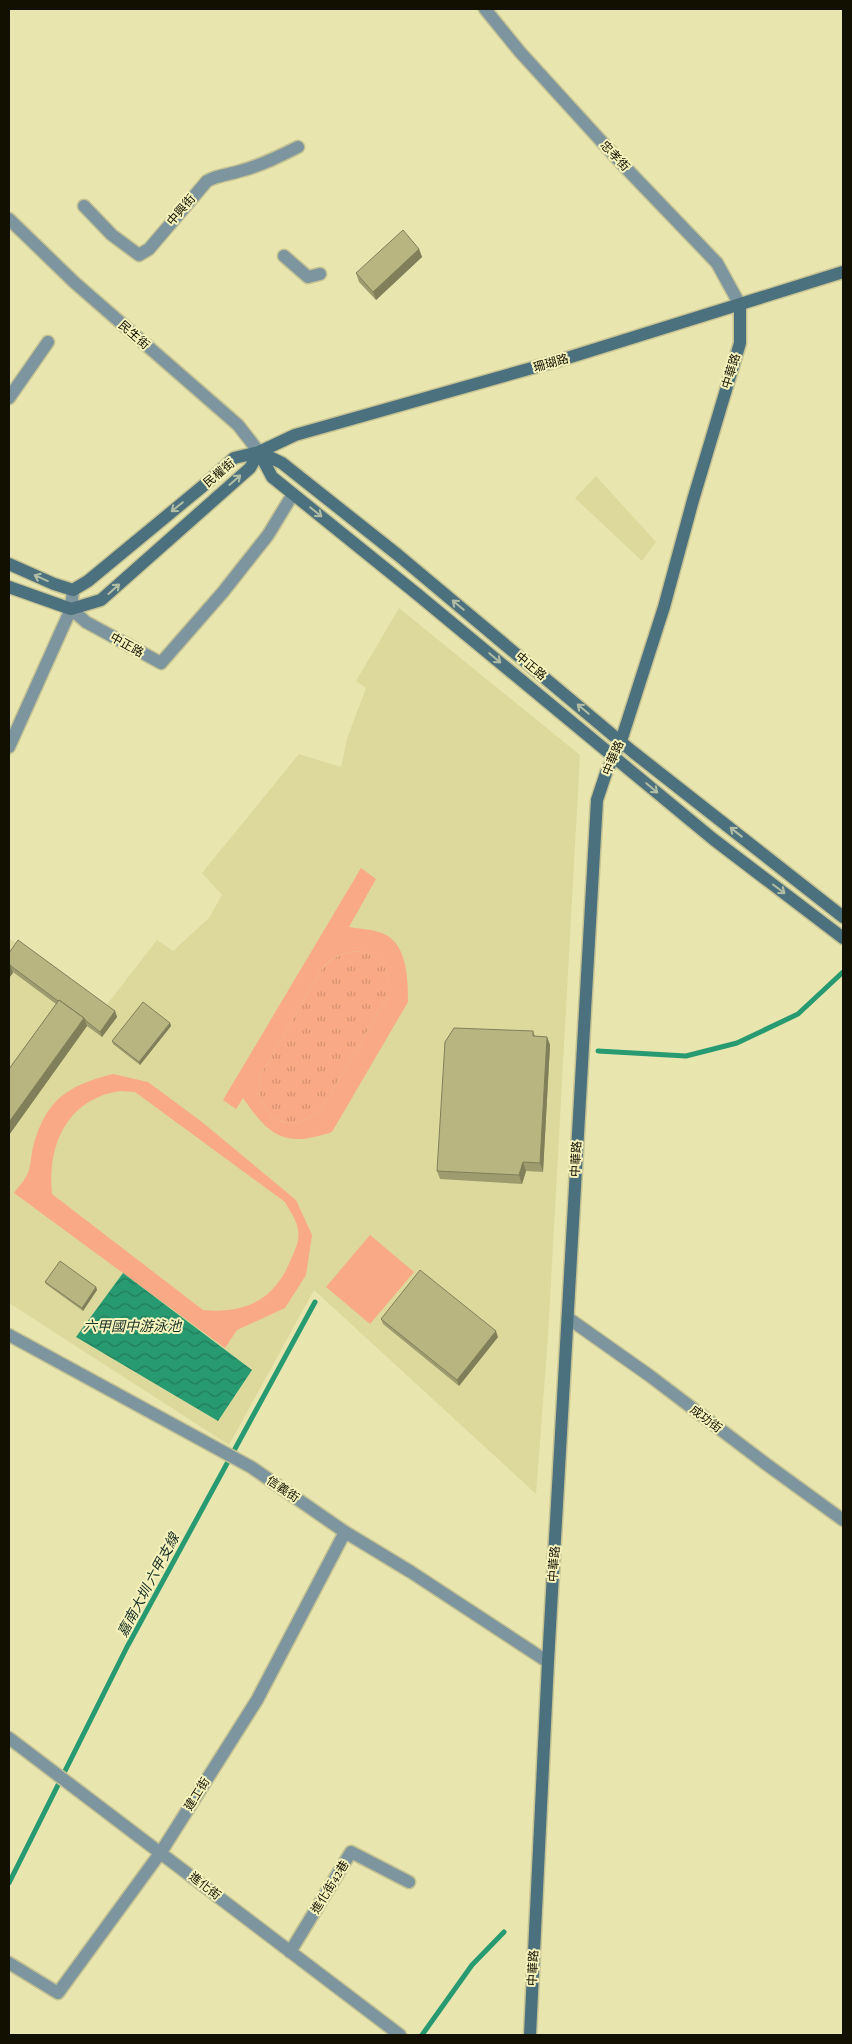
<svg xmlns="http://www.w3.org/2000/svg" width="852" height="2044" viewBox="0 0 852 2044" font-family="'Crimson Pro','Noto Sans TC',serif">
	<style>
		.built { fill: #ddd99c }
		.grass { fill: url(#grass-tufts) }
		.pitch { fill: #f9a985; fill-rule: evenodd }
		.water { fill: url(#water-waves) }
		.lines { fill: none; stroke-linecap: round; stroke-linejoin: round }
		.stream { stroke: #289a72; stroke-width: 5 }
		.street-casing { stroke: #c6c393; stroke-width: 15 }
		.secondary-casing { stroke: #c6c393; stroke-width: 15 }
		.street { stroke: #7c959f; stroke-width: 12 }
		.secondary { stroke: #4b707e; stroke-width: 12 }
		.wall { fill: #9e9c6f }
		.shaded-wall { fill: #817f5a }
		.building { fill: #b8b581; stroke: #817f5a }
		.oneway { stroke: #b1bea3 }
		.labels { text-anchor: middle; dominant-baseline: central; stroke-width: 4; stroke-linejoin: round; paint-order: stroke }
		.street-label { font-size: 12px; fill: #121000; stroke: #f5f2bc }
		.water-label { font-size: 14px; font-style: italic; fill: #193026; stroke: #f5f2bc }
	</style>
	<defs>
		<pattern id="grass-tufts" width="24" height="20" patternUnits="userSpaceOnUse" patternTransform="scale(1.25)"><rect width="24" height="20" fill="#f9a985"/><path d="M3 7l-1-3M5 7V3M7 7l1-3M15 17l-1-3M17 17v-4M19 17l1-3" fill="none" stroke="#d49071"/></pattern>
		<pattern id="water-waves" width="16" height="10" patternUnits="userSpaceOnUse" patternTransform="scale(1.25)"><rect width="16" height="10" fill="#289a72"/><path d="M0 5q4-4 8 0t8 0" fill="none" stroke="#217c5b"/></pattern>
	</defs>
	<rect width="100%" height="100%" fill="#e8e5af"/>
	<!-- built -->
	<path class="built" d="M596,476L656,542L642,561L575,498Z
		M399,608L580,755L548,1337L536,1494L314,1290L229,1445L9,1303V938L105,1007L157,940L173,951L209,918L222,895L202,873L299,754L341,767L347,739L366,688L356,681Z"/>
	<!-- grass -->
	<path class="grass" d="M361,951C386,959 390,969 389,995L320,1111L301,1122L287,1123L273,1118L260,1099L259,1089L260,1076L323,967C336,955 345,952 361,951Z"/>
	<!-- pitch -->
	<path class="pitch" d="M361,868L376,879L349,927C360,929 373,929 384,934C408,945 408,981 408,1002L332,1132C284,1148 270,1137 243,1098L236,1109L223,1100ZM361,951C386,959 390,970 389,995L320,1111L301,1122L286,1123L273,1118L260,1099L259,1089L260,1076L323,967C336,955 344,952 361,951Z
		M113,1074L148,1082L202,1122L296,1200L312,1235L306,1275L285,1308L237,1330L225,1348L14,1193C19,1186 27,1178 29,1170C31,1163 31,1155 33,1147C46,1099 67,1086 113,1074ZM120,1091L135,1092L285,1202C289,1210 297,1220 298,1230C300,1240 295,1250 291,1259C275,1300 245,1314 203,1310L52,1194C47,1145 67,1099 120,1091Z
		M370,1235L414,1272L370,1324L326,1287Z"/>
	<!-- water -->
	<path class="water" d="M123,1273L252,1370L218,1421L76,1337Z"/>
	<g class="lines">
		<!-- stream -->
		<path class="stream" d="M598,1051L686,1056L737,1043L798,1014L843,972
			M9,1883L127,1647L315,1302
			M422,2035L472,1965L504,1932"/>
		<!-- street casing -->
		<g class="street-casing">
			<path id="street" d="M485,9L520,52L623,165L717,263L740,305
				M84,206L112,235L139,255L149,249L207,181C218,175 228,175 240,171C260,166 280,156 298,147
				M9,219L74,282L238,425L259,452
				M284,256L308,277L320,274
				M9,398L48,342
				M71,609L86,622L161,663L223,592L268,535L293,494
				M9,747L71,609L73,590
				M568,1318L650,1376L766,1464L843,1520
				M9,1335L251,1467L345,1532L411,1572L548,1662
				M9,1738L400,2035
				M290,1952L351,1852L409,1882
				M9,1963L58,1993L161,1852L257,1700L345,1532"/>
		</g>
		<!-- secondary casing -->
		<g class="secondary-casing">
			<path id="secondary" d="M259,452L272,477L417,594L713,839L843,938
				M259,452L282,463L398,555L633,752L843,917
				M9,564L54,584L73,590L88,581L203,486L234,458L259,452L295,435L564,359L843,272
				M9,587L71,609L101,600L250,468L259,452
				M530,2035L548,1662L597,800L606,773L621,741L664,607L693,500L740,343V305"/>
		</g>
		<!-- street -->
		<use href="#street" class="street"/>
		<!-- secondary -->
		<use href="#secondary" class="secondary"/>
	</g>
	<!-- wall -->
	<path class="wall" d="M419,249L422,257L376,300L359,282L356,273Z
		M9,953L115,1011L117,1017L102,1037L87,1026L9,1135V1069L56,1004L13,972L9,978Z
		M170,1023L171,1026L140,1065L113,1044L112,1041Z
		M533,1031L535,1036L547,1037L550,1045L543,1172L526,1171L522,1184L440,1179L437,1171Z
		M45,1282L96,1287L97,1290L83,1311L46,1284Z
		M381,1319L498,1337L459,1386L383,1324Z"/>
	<!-- shaded-wall -->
	<path class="shaded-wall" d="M419,249L422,257L376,300L373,292Z
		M10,964L13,973L9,978V966Z
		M115,1011L117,1017L102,1037L100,1032Z
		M84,1018L87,1026L9,1135V1122Z
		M170,1023L171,1026L140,1065L139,1062Z
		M547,1037L550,1045L543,1172L540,1163Z
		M523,1162L526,1171L522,1184L519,1175Z
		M96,1287L97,1290L83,1311L82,1308Z
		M496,1331L498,1337L459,1386L457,1380Z"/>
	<!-- building -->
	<path class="building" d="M403,230L419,249L373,292L356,273Z
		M18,940L115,1011L100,1032L85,1020L84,1018L59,1000L58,1001L11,966L9,963V953Z
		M59,1000L84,1018L9,1122V1069Z
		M143,1002L170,1023L139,1062L112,1041Z
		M454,1028L533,1031V1036L547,1037L540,1163L523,1162L519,1175L437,1171L445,1042Z
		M60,1261L96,1287L82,1308L45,1282Z
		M420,1270L496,1331L457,1380L381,1319Z"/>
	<!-- one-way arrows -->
	<defs><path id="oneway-shaft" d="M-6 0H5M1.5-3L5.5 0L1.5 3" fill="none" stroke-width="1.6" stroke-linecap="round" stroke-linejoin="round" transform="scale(1.25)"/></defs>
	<g class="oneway">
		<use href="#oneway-shaft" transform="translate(235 480) rotate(-41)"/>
		<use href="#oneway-shaft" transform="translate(177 507) rotate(141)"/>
		<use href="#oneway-shaft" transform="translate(316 512) rotate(39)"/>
		<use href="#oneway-shaft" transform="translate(41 578) rotate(-156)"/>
		<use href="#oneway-shaft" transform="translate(114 589) rotate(-42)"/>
		<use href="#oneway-shaft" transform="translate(458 605) rotate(-140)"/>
		<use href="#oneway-shaft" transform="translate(495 658) rotate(40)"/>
		<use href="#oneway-shaft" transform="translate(583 709) rotate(-140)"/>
		<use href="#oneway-shaft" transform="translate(652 788) rotate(40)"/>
		<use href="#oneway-shaft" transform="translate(736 832) rotate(-142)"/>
		<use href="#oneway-shaft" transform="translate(779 889) rotate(37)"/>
	</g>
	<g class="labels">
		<!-- street labels -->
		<g class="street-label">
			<text transform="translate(615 156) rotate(47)">忠孝街</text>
			<text transform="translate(181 210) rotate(-49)">中興街</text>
			<text transform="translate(134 335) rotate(41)">民生街</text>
			<text transform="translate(551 363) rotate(-16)">珊瑚路</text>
			<text transform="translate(731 371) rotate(-73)">中華路</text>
			<text transform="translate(219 473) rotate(-40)">民權街</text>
			<text transform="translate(127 645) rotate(29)">中正路</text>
			<text transform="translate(531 666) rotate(40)">中正路</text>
			<text transform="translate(613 758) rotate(-67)">中華路</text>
			<text transform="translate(576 1159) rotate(-87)">中華路</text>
			<text transform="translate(706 1419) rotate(37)">成功街</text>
			<text transform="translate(283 1489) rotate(34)">信義街</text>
			<text transform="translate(554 1564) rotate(-86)">中華路</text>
			<text transform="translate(197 1794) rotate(-58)">建工街</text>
			<text transform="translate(205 1886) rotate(38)">進化街</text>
			<text transform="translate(330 1887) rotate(-58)">進化街42巷</text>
			<text transform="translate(533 1968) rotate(-87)">中華路</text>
		</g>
		<!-- water labels -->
		<g class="water-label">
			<text x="132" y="1326">六甲國中游泳池</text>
			<text transform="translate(148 1585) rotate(-62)">嘉南大圳 六甲支線</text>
		</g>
	</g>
	<!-- border -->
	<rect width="852" height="2044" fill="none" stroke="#121000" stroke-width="20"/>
</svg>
